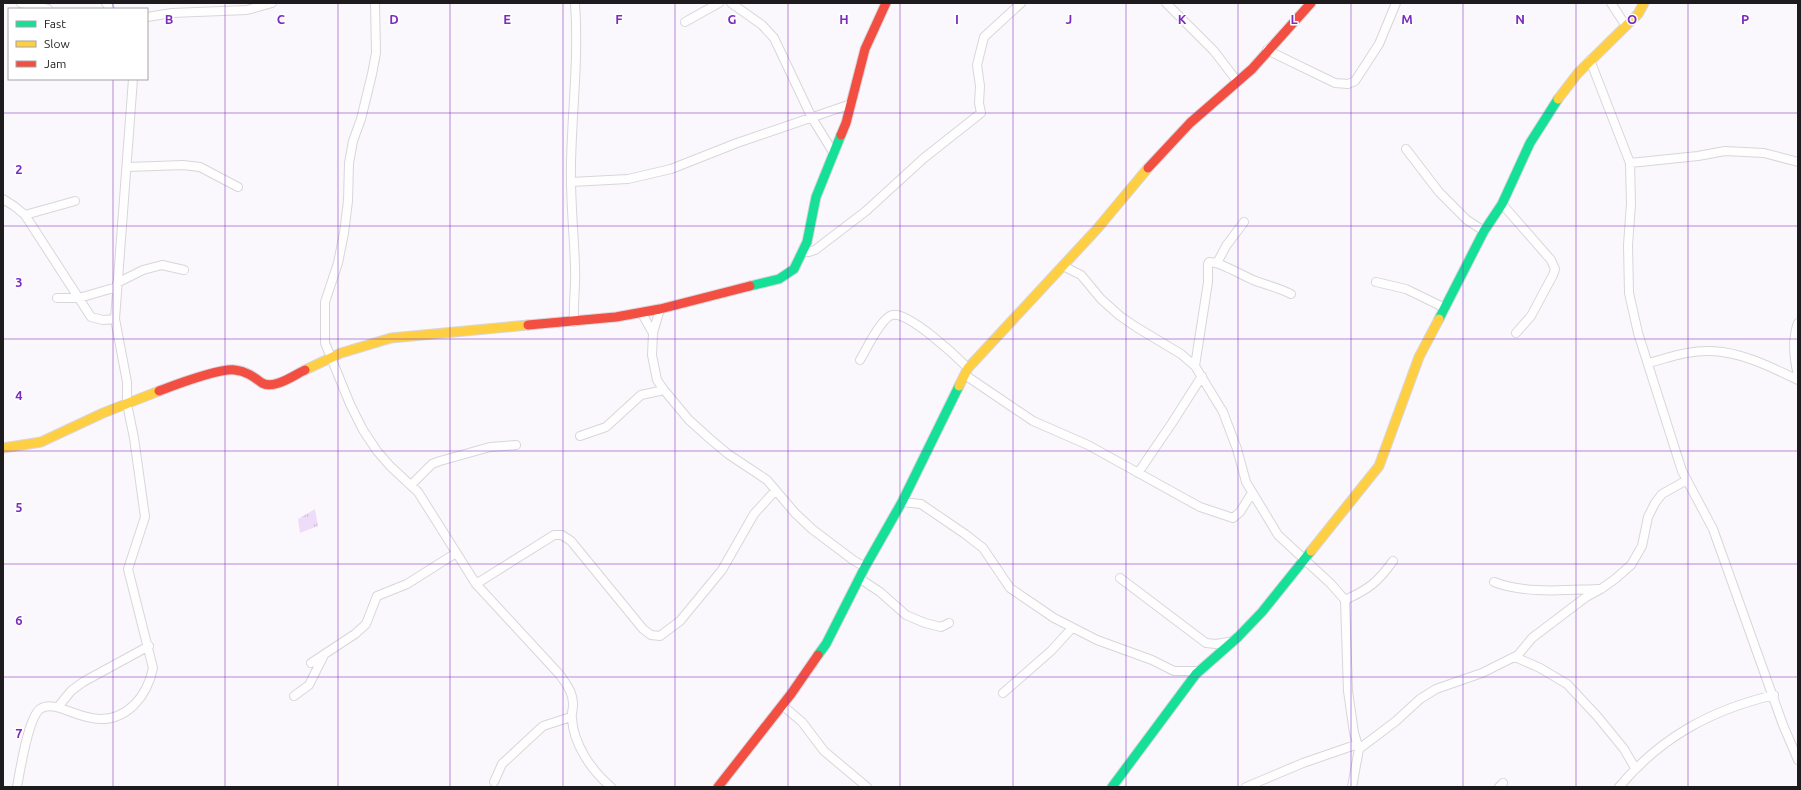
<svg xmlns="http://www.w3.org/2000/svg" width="1801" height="790" viewBox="0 0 1801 790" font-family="Ubuntu,sans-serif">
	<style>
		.park { fill: url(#park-tufts) }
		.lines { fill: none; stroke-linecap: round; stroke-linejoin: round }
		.street-casing { stroke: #d8d6da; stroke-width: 10 }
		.fast-casing { stroke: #d8d6da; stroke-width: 11 }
		.slow-casing { stroke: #d8d6da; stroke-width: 11 }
		.jam-casing { stroke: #d8d6da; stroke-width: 11 }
		.street { stroke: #fefeff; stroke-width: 8 }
		.fast { stroke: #16e098; stroke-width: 9 }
		.slow { stroke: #ffcf43; stroke-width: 9 }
		.jam { stroke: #f24e42; stroke-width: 9 }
		.grid { fill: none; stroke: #7b2cbf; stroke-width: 1; stroke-opacity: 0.55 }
		.grid-label { font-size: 13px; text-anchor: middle; font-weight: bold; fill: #7b2cbf; stroke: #fff; stroke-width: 3; stroke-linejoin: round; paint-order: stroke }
	</style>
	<defs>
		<pattern id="park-tufts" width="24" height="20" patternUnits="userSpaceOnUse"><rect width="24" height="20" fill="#efdcf8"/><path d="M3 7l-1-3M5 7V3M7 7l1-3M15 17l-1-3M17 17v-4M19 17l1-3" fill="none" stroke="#ccbcd4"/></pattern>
	</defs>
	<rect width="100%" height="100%" fill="#fbf8fd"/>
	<!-- park -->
	<path class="park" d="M315,509L318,526L300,533L298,519Z"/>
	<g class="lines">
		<!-- street casing -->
		<g class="street-casing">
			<path id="street" d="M21,3L48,9
				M106,3L110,9
				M375,3L376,53L372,74L361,119L353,141L349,163L348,201L344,233L338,263L325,302V343L350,404L363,430L377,451L390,466L418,492L476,584L560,675C567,685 574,694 573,706C573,710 571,714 572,718C573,744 592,771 611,787
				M731,3L762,25L774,38L812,118L833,152
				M1166,3L1214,51L1237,81
				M1611,3L1626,26
				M147,17L172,13L247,10L272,3
				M685,22L719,3
				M1267,50L1335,83L1348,84L1355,81L1379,44L1396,3
				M1590,60L1630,163L1631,204L1628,245L1629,293L1638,333L1682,471L1713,529L1783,725L1798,760
				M1406,149L1439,192L1467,220L1484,231
				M1630,163L1698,156L1725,151L1764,153L1798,162
				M127,167L183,165L200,167L238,187
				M571,182L628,179L671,169L737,143L851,104
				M3,199L14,206L25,215L91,317L103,320L115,319
				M1502,204L1551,260L1555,269L1553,275L1531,316L1516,333
				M25,215L75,201
				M803,252H809L815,250L866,211L924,158L981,113L979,103L980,86L977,65L984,37L1021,3
				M1217,263L1226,246L1244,222
				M1063,266L1081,275L1101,299L1120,316L1136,327L1181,354L1195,366L1223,412L1237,449L1246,482L1278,535L1331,584L1345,600L1348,691L1354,733L1359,749L1352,787
				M1376,282L1406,289L1445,308
				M117,283L143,270L162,265L184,270
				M57,298H79L117,287
				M660,309L653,333L652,355L657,380L664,390L689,420L709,438L728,454L767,480L795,513L812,529L853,560L865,567
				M641,312L653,333
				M574,322C573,303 576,285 575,267C574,232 570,198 571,164C572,110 579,57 575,3
				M1798,323C1792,339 1794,359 1798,375
				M860,360C866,350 881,318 892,315C908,311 956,356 968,368
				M1648,363C1668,358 1689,350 1711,351C1742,352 1771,367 1798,380
				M1195,366L1208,282V264L1209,262C1221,262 1241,275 1253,280C1266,285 1279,288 1291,294
				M965,375L1033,421L1088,445L1200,507L1233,518L1240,512L1252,493
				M580,436L606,427L641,395L664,390
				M1138,473L1172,423L1202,376
				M411,485L432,464L440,461L490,447L516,445
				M902,502L921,504L965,534L983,548L1010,588L1054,618L1097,640L1152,660L1174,671H1198
				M859,578L880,592L906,615L925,623L941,627L949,623
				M1120,578L1206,643L1216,644L1234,641
				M1494,582C1525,594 1565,590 1599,589
				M476,584L554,535H562L571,541L643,629L651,635L660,636L680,621L722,570L754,514L775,491
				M1345,600C1369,589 1378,582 1393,561
				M1515,657L1540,668L1567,684L1597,716L1624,749L1635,768
				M311,663L355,634L366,624L377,596L407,584L456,553
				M1003,693L1051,651L1072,628
				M294,696L309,685L324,655
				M782,705L802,722L824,751L867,787
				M58,707L71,691L83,682L149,646
				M1359,749L1396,721L1420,699L1436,689L1482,673L1518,655L1532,638L1586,597L1601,589L1615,579L1631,565L1642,546L1648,517L1655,503L1662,494L1687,480
				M494,782L502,764L543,726L571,717
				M17,787C20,771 28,718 40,709C60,695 96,741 134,705C145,694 150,683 153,668L128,569L145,517L134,438L127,404V382L115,319L133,79
				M1246,787L1303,763L1358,744
				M1499,787L1503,783
				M1619,787C1661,737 1711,710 1774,695"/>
		</g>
		<!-- fast casing -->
		<g class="fast-casing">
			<path id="fast" d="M750,286L779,279L794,269L807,242L816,197L841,135
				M1439,319L1484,231L1502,204L1530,143L1558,99
				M818,655L826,644L865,567L902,502L959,386
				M1112,787L1196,674L1238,637L1262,612L1311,551"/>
		</g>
		<!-- slow casing -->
		<g class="slow-casing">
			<path id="slow" d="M1558,99L1578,73L1638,14L1644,3
				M305,370L341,353L391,338L528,325
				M959,386L968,368L1097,229L1148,168
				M3,448L41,442L103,413L159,391
				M1311,551L1379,466L1419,357L1439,319"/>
		</g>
		<!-- jam casing -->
		<g class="jam-casing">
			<path id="jam" d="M841,135L846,123L865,49L886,3
				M1148,168L1190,123L1252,69L1311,3
				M528,325L616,317L660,309L750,286
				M159,391C175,385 219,368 235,370C246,371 254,377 262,383C274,390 294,375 305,370
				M718,787L791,694L818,655"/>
		</g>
		<!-- street -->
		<use href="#street" class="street"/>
		<!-- fast -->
		<use href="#fast" class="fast"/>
		<!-- slow -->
		<use href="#slow" class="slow"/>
		<!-- jam -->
		<use href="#jam" class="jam"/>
	</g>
	<!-- grid -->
	<path class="grid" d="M113,3V9M225,3V787M338,3V787M450,3V787M563,3V787M675,3V787M788,3V787M900,3V787M1013,3V787M1126,3V787M1238,3V787M1351,3V787M1463,3V787M1576,3V787M1688,3V787M113,79V787M3,113H1798M3,226H1798M3,339H1798M3,451H1798M3,564H1798M3,677H1798"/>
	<g class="grid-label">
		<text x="169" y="24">B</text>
		<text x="281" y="24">C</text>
		<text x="394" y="24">D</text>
		<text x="507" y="24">E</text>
		<text x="619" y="24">F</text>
		<text x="732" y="24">G</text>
		<text x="844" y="24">H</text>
		<text x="957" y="24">I</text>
		<text x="1069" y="24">J</text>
		<text x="1182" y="24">K</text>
		<text x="1294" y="24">L</text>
		<text x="1407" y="24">M</text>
		<text x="1520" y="24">N</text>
		<text x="1632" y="24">O</text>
		<text x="1745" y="24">P</text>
		<text x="19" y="174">2</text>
		<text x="19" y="287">3</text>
		<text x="19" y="400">4</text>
		<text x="19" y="512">5</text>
		<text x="19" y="625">6</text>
		<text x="19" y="738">7</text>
	</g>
	<!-- border -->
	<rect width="1801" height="790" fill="none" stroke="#1d1b1e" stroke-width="8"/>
	<!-- legend -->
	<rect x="8" y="8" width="140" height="72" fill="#ffffff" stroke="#a5a4a5"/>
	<rect x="16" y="21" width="20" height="6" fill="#16e098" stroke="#a5a4a5"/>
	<text x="44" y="28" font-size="12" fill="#1d1b1e">Fast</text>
	<rect x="16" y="41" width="20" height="6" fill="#ffcf43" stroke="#a5a4a5"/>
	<text x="44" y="48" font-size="12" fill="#1d1b1e">Slow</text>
	<rect x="16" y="61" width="20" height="6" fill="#f24e42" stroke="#a5a4a5"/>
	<text x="44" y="68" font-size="12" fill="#1d1b1e">Jam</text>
</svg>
